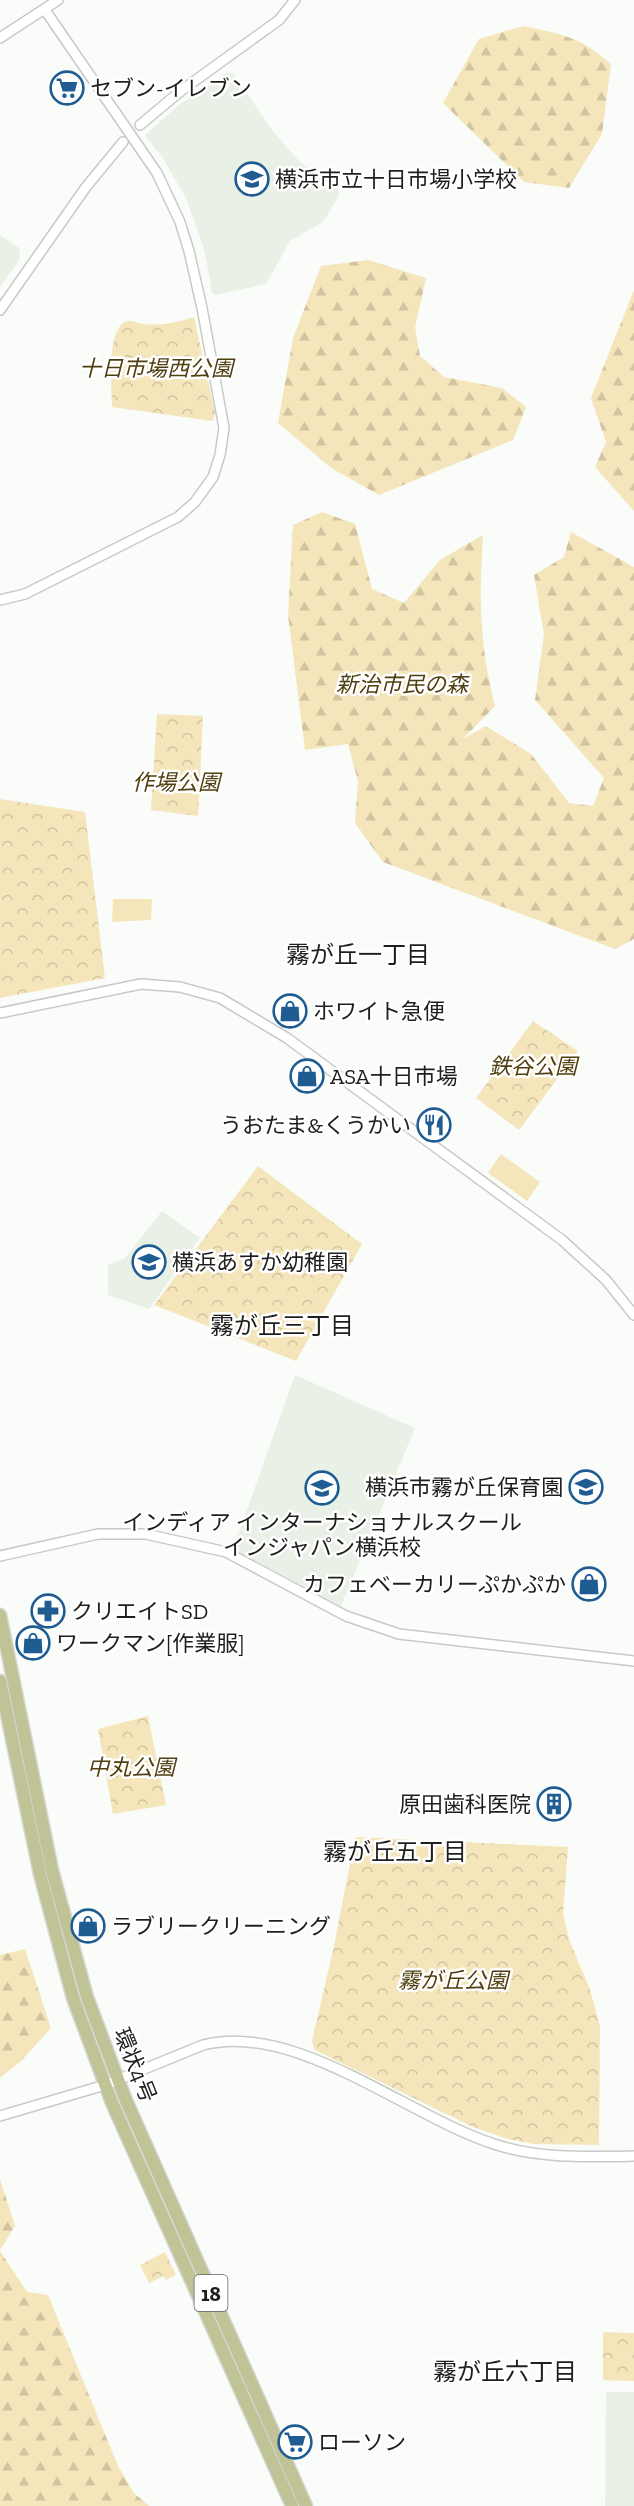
<svg xmlns="http://www.w3.org/2000/svg" width="634" height="2506" viewBox="0 0 634 2506" font-family="'Zilla Slab','Noto Sans JP',serif">
	<style>
		.built { fill: #e9f1e6 }
		.green { fill: #f5e5bb }
		.forest { fill: url(#forest-firs) }
		.park { fill: url(#park-crowns) }
		.lines { fill: none; stroke-linecap: round; stroke-linejoin: round }
		.tertiary-casing { stroke: #c7cac6; stroke-width: 12 }
		.primary-casing { stroke: #d6d7d6; stroke-width: 15 }
		.tertiary { stroke: #fff; stroke-width: 9 }
		.primary { stroke: #bfc396; stroke-width: 12 }
		.labels { text-anchor: middle; dominant-baseline: central; stroke-width: 5; stroke-linejoin: round; paint-order: stroke }
		.shield { fill: #fff; stroke: #626261; stroke-width: 1.5 }
		.shield-label { font-size: 21px; font-weight: bold; fill: #1e1f1d }
		.poi-label { font-size: 22px; fill: #1e1f1d; stroke: #fff; text-anchor: start }
		.park-label { font-size: 22px; font-style: italic; fill: #504011; stroke: #fff }
		.street-label { font-size: 22px; fill: #1e1f1d; stroke: #fff }
		.neighbourhood-label { font-size: 24px; fill: #1e1f1d; stroke: #fff }
	</style>
	<defs>
		<pattern id="forest-firs" width="22" height="20" patternUnits="userSpaceOnUse" patternTransform="scale(1.5)"><rect width="22" height="20" fill="#f5e5bb"/><path d="M5 1l3.5 6h-7zM16 11l3.5 6h-7z" fill="#d2c4a0"/></pattern>
		<pattern id="park-crowns" width="20" height="18" patternUnits="userSpaceOnUse" patternTransform="scale(1.5)"><rect width="20" height="18" fill="#f5e5bb"/><path d="M2 6a3 3 0 1 1 6 0M12 15a3 3 0 1 1 6 0" fill="none" stroke="#d2c4a0"/></pattern>
	</defs>
	<rect width="100%" height="100%" fill="#f9fcf8"/>
	<!-- built -->
	<path class="built" d="M226,73H233L275,134L302,164L337,184L339,196L323,222L290,241L266,284L215,295L212,292L204,249L186,198L159,152L155,149L145,135L179,105Z
		M0,235L19,248L20,259L0,287Z
		M162,1211L200,1238L149,1309L108,1295V1265L124,1259Z
		M295,1375L415,1428L341,1606L233,1549Z
		M606,2392H634V2506H605Z"/>
	<!-- green -->
	<path class="green" d="M113,899H152L151,920L112,922Z
		M501,1154L540,1182L527,1201L488,1173Z"/>
	<!-- forest -->
	<path class="forest" d="M523,26C565,35 578,36 611,64L602,134L569,188L524,182L443,103L479,39Z
		M368,260L426,278L415,327L420,356L444,377L502,388L526,407L513,440L379,495L331,468L278,423L293,338L321,266Z
		M634,290V511L595,467L606,442L591,398Z
		M322,512L355,524L372,589L404,603L440,560L483,535C479,598 479,644 495,706L463,739L486,726L531,754L569,803L593,806L604,778L535,700L544,634L534,575L564,557L571,532L634,567V939L615,949L383,862L355,823L358,781L348,744L305,750L288,615L293,525Z
		M25,1949L51,2028L21,2061L0,2078V1955Z
		M0,2179L15,2226L0,2250Z
		M0,2251L27,2292L48,2295L118,2466L134,2493L149,2506H0Z"/>
	<!-- park -->
	<path class="park" d="M194,317L215,413L213,421L112,407C112,392 105,320 130,321C134,321 139,324 143,324C161,326 178,322 194,317Z
		M157,714L203,716L198,816L151,810Z
		M0,799L85,812L105,978L0,998Z
		M533,1021L578,1051L519,1130L476,1098Z
		M258,1166L362,1244L296,1361L154,1305Z
		M148,1716L166,1805L113,1814L98,1729Z
		M355,1837L568,1847L563,1913L569,1939L590,1990L600,2026L599,2145L534,2144L508,2139L473,2127L315,2050L312,2041L334,1946Z
		M165,2252L176,2275L166,2280L163,2276L149,2283L140,2265Z
		M603,2332L634,2333V2381L603,2380Z"/>
	<g class="lines">
		<!-- tertiary casing -->
		<g class="tertiary-casing">
			<path id="tertiary" d="M0,38L58,0
				M140,125L182,90L279,20L295,0
				M0,310L86,187L123,142
				M0,600L25,594L178,517L195,502L213,477L220,455L224,428L202,308L189,251L180,222L157,173L45,10
				M0,1013L141,984L180,987L220,998L287,1038L562,1240L606,1280L634,1315
				M0,1556L98,1534H146L226,1552L346,1616L399,1634L634,1661
				M0,2116L105,2085L203,2045C295,2021 407,2116 494,2144C538,2159 588,2157 634,2156"/>
		</g>
		<!-- primary casing -->
		<g class="primary-casing">
			<path id="primary" d="M0,1615L52,1870L87,1997L125,2098L306,2506
				M0,1681L40,1874L73,1998L112,2103L292,2506"/>
		</g>
		<!-- tertiary -->
		<use href="#tertiary" class="tertiary"/>
		<!-- primary -->
		<use href="#primary" class="primary"/>
	</g>
	<!-- icons -->
	<defs>
		<g id="supermarket-ring" transform="scale(1.725)"><circle r="9.5" fill="#fff" stroke="#1e5c92" stroke-width="1.5"/><path d="M-6-5.5h2.5l.6 2H6L4.5 2H-2.5L-4.4-4H-6ZM-1.5 3.2a1.3 1.3 0 1 0 .1 0ZM3 3.2a1.3 1.3 0 1 0 .1 0Z" fill="#1e5c92"/></g>
		<g id="school-ring" transform="scale(1.725)"><circle r="9.5" fill="#fff" stroke="#1e5c92" stroke-width="1.5"/><path d="M0-5L7-2L0 1L-7-2ZM-4 1L0 2.5L4 1V4Q0 6-4 4Z" fill="#1e5c92"/></g>
		<g id="shop-ring" transform="scale(1.725)"><circle r="9.5" fill="#fff" stroke="#1e5c92" stroke-width="1.5"/><path d="M-5-2.5h2.3a2.7 3.5 0 0 1 5.4 0H5L5.5 6h-11ZM-1.5-2.5h3a1.5 2.3 0 0 0-3 0Z" fill="#1e5c92"/></g>
		<g id="restaurant-ring" transform="scale(1.725)"><circle r="9.5" fill="#fff" stroke="#1e5c92" stroke-width="1.5"/><path d="M-5-6h1v4h1v-4h1v4h1v-4h1v5L-1.5 .5V6h-2V.5L-5-1ZM5-6V6H3V1.5H1.5Q1.5-4 5-6Z" fill="#1e5c92"/></g>
		<g id="pharmacy-ring" transform="scale(1.725)"><circle r="9.5" fill="#fff" stroke="#1e5c92" stroke-width="1.5"/><path d="M-2-6h4v4h4v4h-4v4h-4v-4h-4v-4h4Z" fill="#1e5c92"/></g>
		<g id="building-ring" transform="scale(1.725)"><circle r="9.5" fill="#fff" stroke="#1e5c92" stroke-width="1.5"/><path d="M-4-6H4V6H1V3H-1V6H-4ZM-2.5-4.3h1.7v1.8h-1.7ZM.8-4.3h1.7v1.8H.8ZM-2.5-1h1.7V.8h-1.7ZM.8-1h1.7V.8H.8Z" fill="#1e5c92"/></g>
	</defs>
	<g fill-rule="evenodd">
		<use href="#supermarket-ring" x="67" y="88"/>
		<use href="#school-ring" x="252" y="179"/>
		<use href="#shop-ring" x="290" y="1011"/>
		<use href="#shop-ring" x="307" y="1076"/>
		<use href="#restaurant-ring" x="434" y="1125"/>
		<use href="#school-ring" x="149" y="1262"/>
		<use href="#school-ring" x="586" y="1487"/>
		<use href="#school-ring" x="322" y="1488"/>
		<use href="#shop-ring" x="589" y="1584"/>
		<use href="#pharmacy-ring" x="48" y="1611"/>
		<use href="#shop-ring" x="33" y="1643"/>
		<use href="#building-ring" x="554" y="1804"/>
		<use href="#shop-ring" x="88" y="1926"/>
		<use href="#supermarket-ring" x="295" y="2442"/>
	</g>
	<g class="labels">
		<!-- shield labels -->
		<rect class="shield" x="194.5" y="2275" width="33" height="36" rx="4.5"/>
		<g class="shield-label">
			<text x="211" y="2293">18</text>
		</g>
		<!-- poi labels -->
		<g class="poi-label">
			<text x="90" y="88">セブン-イレブン</text>
			<text x="275" y="179">横浜市立十日市場小学校</text>
			<text x="313" y="1011">ホワイト急便</text>
			<text x="330" y="1076">ASA十日市場</text>
			<text x="411" y="1125" text-anchor="end">うおたま&amp;くうかい</text>
			<text x="172" y="1262">横浜あすか幼稚園</text>
			<text x="563" y="1487" text-anchor="end">横浜市霧が丘保育園</text>
			<text x="322" y="1522" text-anchor="middle">インディア インターナショナルスクール<tspan x="322" dy="25">インジャパン横浜校</tspan></text>
			<text x="566" y="1584" text-anchor="end">カフェベーカリーぷかぷか</text>
			<text x="71" y="1611">クリエイトSD</text>
			<text x="56" y="1643">ワークマン[作業服]</text>
			<text x="531" y="1804" text-anchor="end">原田歯科医院</text>
			<text x="111" y="1926">ラブリークリーニング</text>
			<text x="318" y="2442">ローソン</text>
		</g>
		<!-- park labels -->
		<g class="park-label">
			<text x="156" y="368">十日市場西公園</text>
			<text x="402" y="684">新治市民の森</text>
			<text x="176" y="782">作場公園</text>
			<text x="533" y="1066">鉄谷公園</text>
			<text x="131" y="1767">中丸公園</text>
			<text x="453" y="1980">霧が丘公園</text>
		</g>
		<!-- street labels -->
		<g class="street-label">
			<text transform="translate(135 2065) rotate(68)">環状4号</text>
		</g>
		<!-- neighbourhood labels -->
		<g class="neighbourhood-label">
			<text x="358" y="954">霧が丘一丁目</text>
			<text x="282" y="1325">霧が丘三丁目</text>
			<text x="395" y="1851">霧が丘五丁目</text>
			<text x="505" y="2371">霧が丘六丁目</text>
		</g>
	</g>
</svg>
